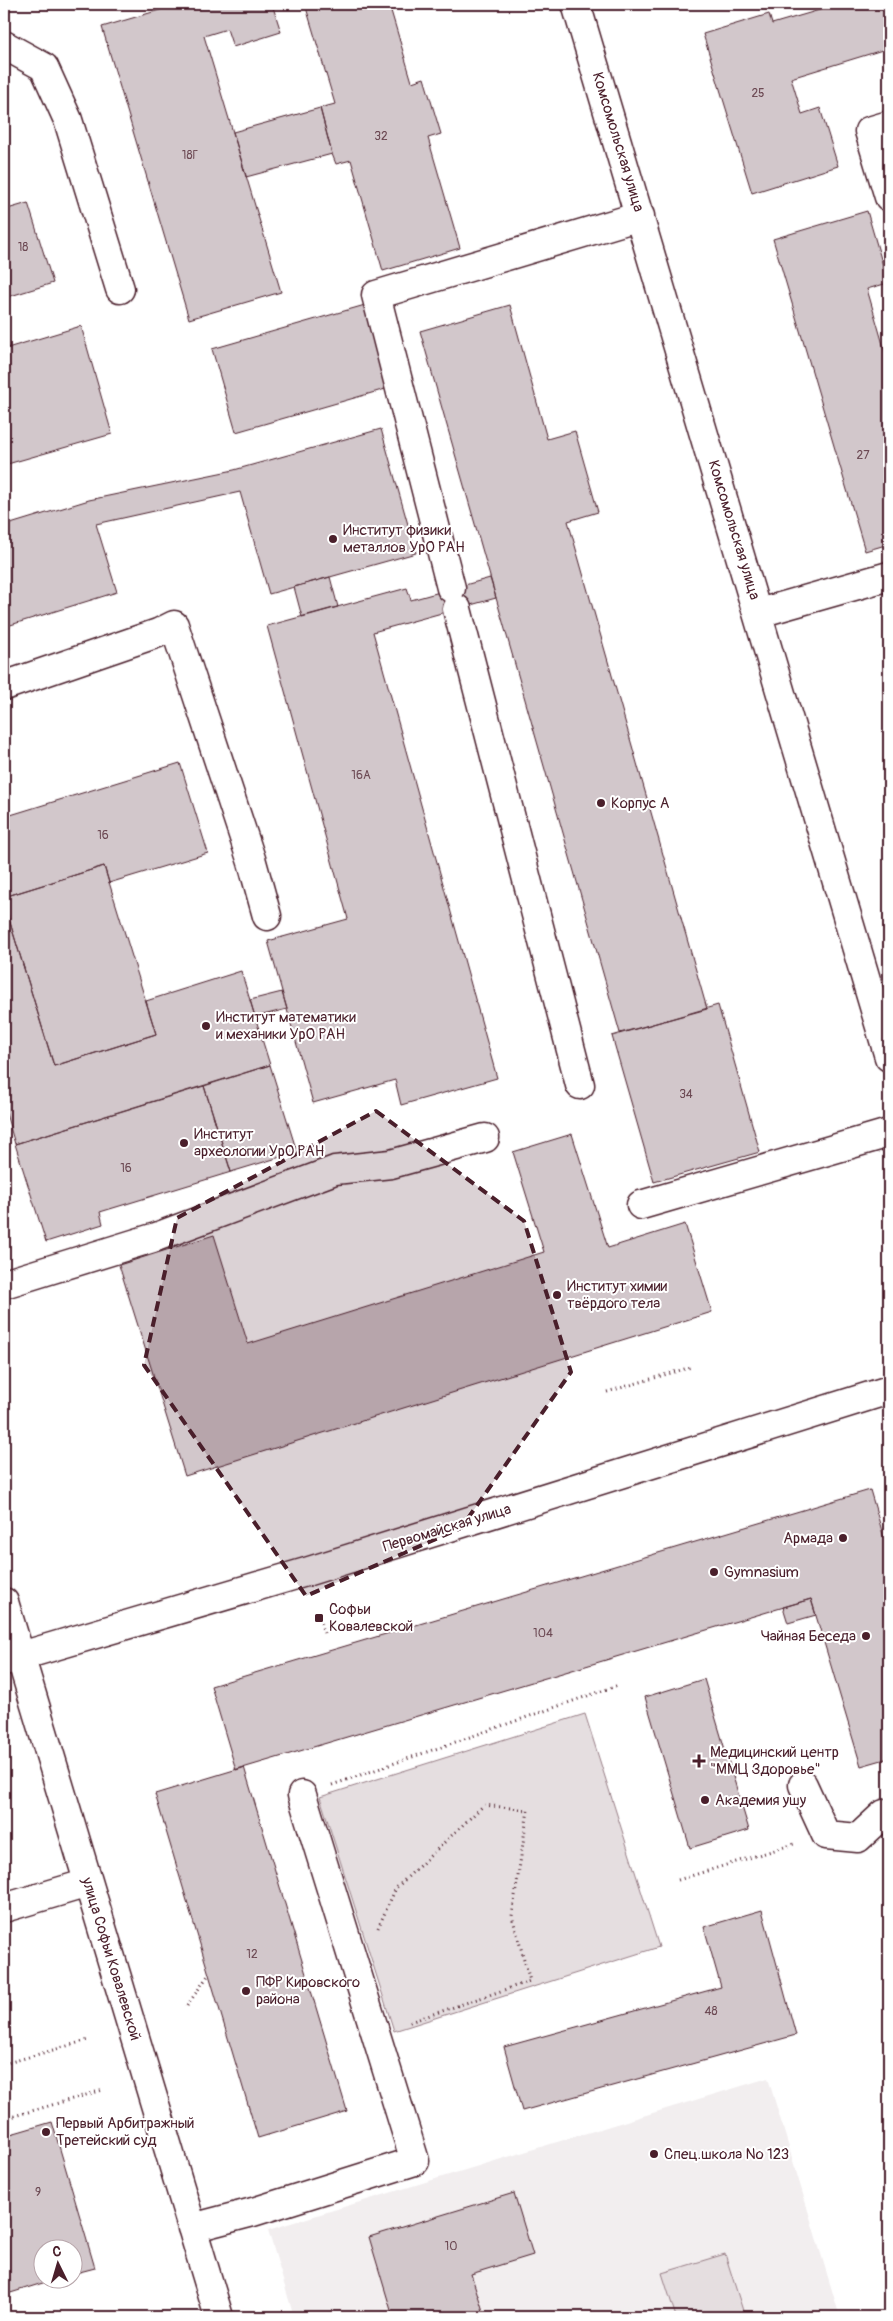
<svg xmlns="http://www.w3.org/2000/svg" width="893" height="2321" viewBox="0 0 893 2321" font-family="Pangolin,sans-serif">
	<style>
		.built { fill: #f2eeef }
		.green { fill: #e5dee0; stroke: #987e86 }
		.building { fill: #d2c7cb; stroke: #4a1f2b }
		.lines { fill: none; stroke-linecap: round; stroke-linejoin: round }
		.minor-casing { stroke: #4a1f2b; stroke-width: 31 }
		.major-casing { stroke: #4a1f2b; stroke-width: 31 }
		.path { stroke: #4a1f2b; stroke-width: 3; stroke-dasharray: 1 4; stroke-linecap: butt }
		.minor { stroke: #fff; stroke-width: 28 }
		.major { stroke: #fff; stroke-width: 28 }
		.marked { fill: #4a1f2b; fill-opacity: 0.2; stroke: #4a1f2b; stroke-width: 4; stroke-dasharray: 10 6; stroke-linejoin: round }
		.poi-dot { fill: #4a1f2b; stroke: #fff; stroke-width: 2 }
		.labels { text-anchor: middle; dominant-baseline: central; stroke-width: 4; stroke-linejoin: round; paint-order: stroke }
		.number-label { font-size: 12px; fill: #6c4953 }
		.street-label { font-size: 15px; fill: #4a1f2b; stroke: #fff }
		.poi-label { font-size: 15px; fill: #4a1f2b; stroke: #fff; text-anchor: start }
	</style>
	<rect width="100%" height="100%" fill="#fff"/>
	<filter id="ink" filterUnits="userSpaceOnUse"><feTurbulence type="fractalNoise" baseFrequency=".02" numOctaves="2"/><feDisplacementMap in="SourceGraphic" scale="10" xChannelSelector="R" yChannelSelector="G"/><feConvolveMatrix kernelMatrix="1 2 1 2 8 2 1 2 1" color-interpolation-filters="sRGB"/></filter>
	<g filter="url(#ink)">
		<!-- built -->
		<path class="built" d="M768,2078L840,2317H294L268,2230Z"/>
		<!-- green -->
		<path class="green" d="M585,1714L659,1947L394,2031L320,1797Z
			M725,2254L745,2317H676L662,2273Z"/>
		<!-- building -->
		<path class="building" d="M180,4H272L281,32L233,47L227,29L204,36L281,292L189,319L102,27Z
			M305,4H389L412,82L424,78L441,134L428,138L460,248L383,271L351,160L336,164L332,154L320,108L335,104Z
			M840,4H889V48L791,78L802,114L820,108L838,166L752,193L703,34L769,14L772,24Z
			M320,108L332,154L246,177L233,132Z
			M28,203L53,283L4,298V210Z
			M867,211L888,283L867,289L889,365V544L865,551L773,239Z
			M365,305L389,388L236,432L212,349Z
			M510,305L547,439L575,431L598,512L568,521L707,1009L620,1033L420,331Z
			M81,326L112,434L4,465V349Z
			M381,429L416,553L269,594L240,492L96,524L117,592L4,627V526L89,500L234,470Z
			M330,577L338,607L302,617L294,587Z
			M490,578L496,598L373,632L497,1078L401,1105L395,1080L313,1103L268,941L348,919L267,626L407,588L411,600Z
			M180,763L208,853L109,883L104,866L4,897V817Z
			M104,866L156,1034L54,1066L4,903V897Z
			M4,903L54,1066L156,1034L146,1001L241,971L270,1065L15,1144L4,1107Z
			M282,992L287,1009L255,1017L250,1000Z
			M718,1005L760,1152L654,1182L612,1036Z
			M270,1065L297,1152L231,1172L204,1086Z
			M204,1086L231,1172L100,1212L103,1224L46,1242L15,1144Z
			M572,1134L608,1248L685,1224L712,1312L185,1476L119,1265L214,1235L248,1344L544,1252L513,1152Z
			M870,1490L889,1555V1758L861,1766L811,1599L236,1770L211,1686Z
			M811,1599L816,1615L788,1623L783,1607Z
			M704,1679L749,1830L690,1848L645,1697Z
			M244,1767L347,2111L258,2138L155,1794Z
			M762,1910L796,2035L522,2111L504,2047L721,1987L704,1927Z
			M52,2122L95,2268L72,2274V2248H42V2278H59L4,2295V2136Z
			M514,2193L533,2255L471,2274L485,2317H393L369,2237Z"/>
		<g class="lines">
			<!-- minor casing -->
			<g class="minor-casing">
				<path id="minor" d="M4,45L44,67L68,120L120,289
					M889,125L869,131L889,197
					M451,588L376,295L640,216
					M457,609L580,1085
					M759,613L889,576
					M4,686L158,633L174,625L252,862L267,916
					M641,1205L889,1133
					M4,1284L156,1237L335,1170L391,1164L485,1138
					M4,1602L219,2317
					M4,1661L306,1572L889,1390
					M803,1785L826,1835L858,1838L884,1814L889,1813
					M4,1908L88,1883
					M192,2228L253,2212L415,2161L302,1795"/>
			</g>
			<!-- major casing -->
			<g class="major-casing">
				<path id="major" d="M576,4L889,1057"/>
			</g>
			<!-- path -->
			<path class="path" d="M607,1392L691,1367
				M319,1618L324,1633
				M332,1785L619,1685
				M678,1880L794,1844
				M378,1928L396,1888L484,1805L528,1810L512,1916L530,1981L407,2023
				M187,2006L209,1974
				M4,2064L88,2040
				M4,2119L103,2090"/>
			<!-- minor -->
			<use href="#minor" class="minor"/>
			<!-- major -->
			<use href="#major" class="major"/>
		</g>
	</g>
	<!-- marked area -->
	<path class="marked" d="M376,1111L524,1221L571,1372L461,1528L306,1596L144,1365L177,1218Z"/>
	<!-- markers -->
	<g class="poi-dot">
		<circle cx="333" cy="539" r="5"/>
		<circle cx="601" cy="803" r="5"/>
		<circle cx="206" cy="1026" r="5"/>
		<circle cx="184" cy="1143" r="5"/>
		<circle cx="557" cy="1295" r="5"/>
		<circle cx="843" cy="1538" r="5"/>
		<circle cx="714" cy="1572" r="5"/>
		<rect x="314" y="1613" width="10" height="10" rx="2.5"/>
		<circle cx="866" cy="1636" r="5"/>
		<path d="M696.5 1753.5h5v5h5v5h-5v5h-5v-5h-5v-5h5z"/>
		<circle cx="705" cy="1800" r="5"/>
		<circle cx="246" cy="1991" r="5"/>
		<circle cx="46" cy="2132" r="5"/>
		<circle cx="654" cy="2154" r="5"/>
	</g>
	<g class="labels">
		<!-- number labels -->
		<g class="number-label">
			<text x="758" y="93">25</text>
			<text x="381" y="136">32</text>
			<text x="190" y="155">18Г</text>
			<text x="23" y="247">18</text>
			<text x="863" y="455">27</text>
			<text x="361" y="775">16А</text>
			<text x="103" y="835">16</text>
			<text x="686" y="1094">34</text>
			<text x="126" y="1168">16</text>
			<text x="543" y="1633">104</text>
			<text x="252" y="1954">12</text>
			<text x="711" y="2011">48</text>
			<text x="38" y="2192">9</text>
			<text x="451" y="2246">10</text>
		</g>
		<!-- street labels -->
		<g class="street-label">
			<text transform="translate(618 142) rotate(73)">Комсомольская улица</text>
			<text transform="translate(734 530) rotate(73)">Комсомольская улица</text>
			<text transform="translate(447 1528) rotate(-17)">Первомайская улица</text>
			<text transform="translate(111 1959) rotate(73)">улица Софьи Ковалевской</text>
		</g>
		<!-- poi labels -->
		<g class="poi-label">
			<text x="343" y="530">Институт физики<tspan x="343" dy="17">металлов УрО РАН</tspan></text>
			<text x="611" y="803">Корпус А</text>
			<text x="216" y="1017">Институт математики<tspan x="216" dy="17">и механики УрО РАН</tspan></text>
			<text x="194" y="1134">Институт<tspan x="194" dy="17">археологии УрО РАН</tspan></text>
			<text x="567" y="1286">Институт химии<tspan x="567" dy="17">твёрдого тела</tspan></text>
			<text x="833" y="1538" text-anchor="end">Армада</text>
			<text x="724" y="1572">Gymnasium</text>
			<text x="329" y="1609">Софьи<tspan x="329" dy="17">Ковалевской</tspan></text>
			<text x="856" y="1636" text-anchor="end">Чайная Беседа</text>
			<text x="710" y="1752">Медицинский центр<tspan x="710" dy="17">"ММЦ Здоровье"</tspan></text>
			<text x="715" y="1800">Академия ушу</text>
			<text x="256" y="1982">ПФР Кировского<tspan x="256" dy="17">района</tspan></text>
			<text x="56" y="2123">Первый Арбитражный<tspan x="56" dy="17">Третейский суд</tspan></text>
			<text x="664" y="2154">Спец.школа № 123</text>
		</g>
	</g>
	<!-- margin -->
	<rect width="893" height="2321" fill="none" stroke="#fff" stroke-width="20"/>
	<rect x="10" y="10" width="873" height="2301" fill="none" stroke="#4a1f2b" stroke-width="2" filter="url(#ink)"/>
	<!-- north arrow -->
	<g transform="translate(58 2264) rotate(355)"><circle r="24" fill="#ffffff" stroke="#b7a5aa"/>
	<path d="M0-4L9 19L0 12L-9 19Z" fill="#4a1f2b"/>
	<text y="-8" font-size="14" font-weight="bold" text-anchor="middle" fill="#4a1f2b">С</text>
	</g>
</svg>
